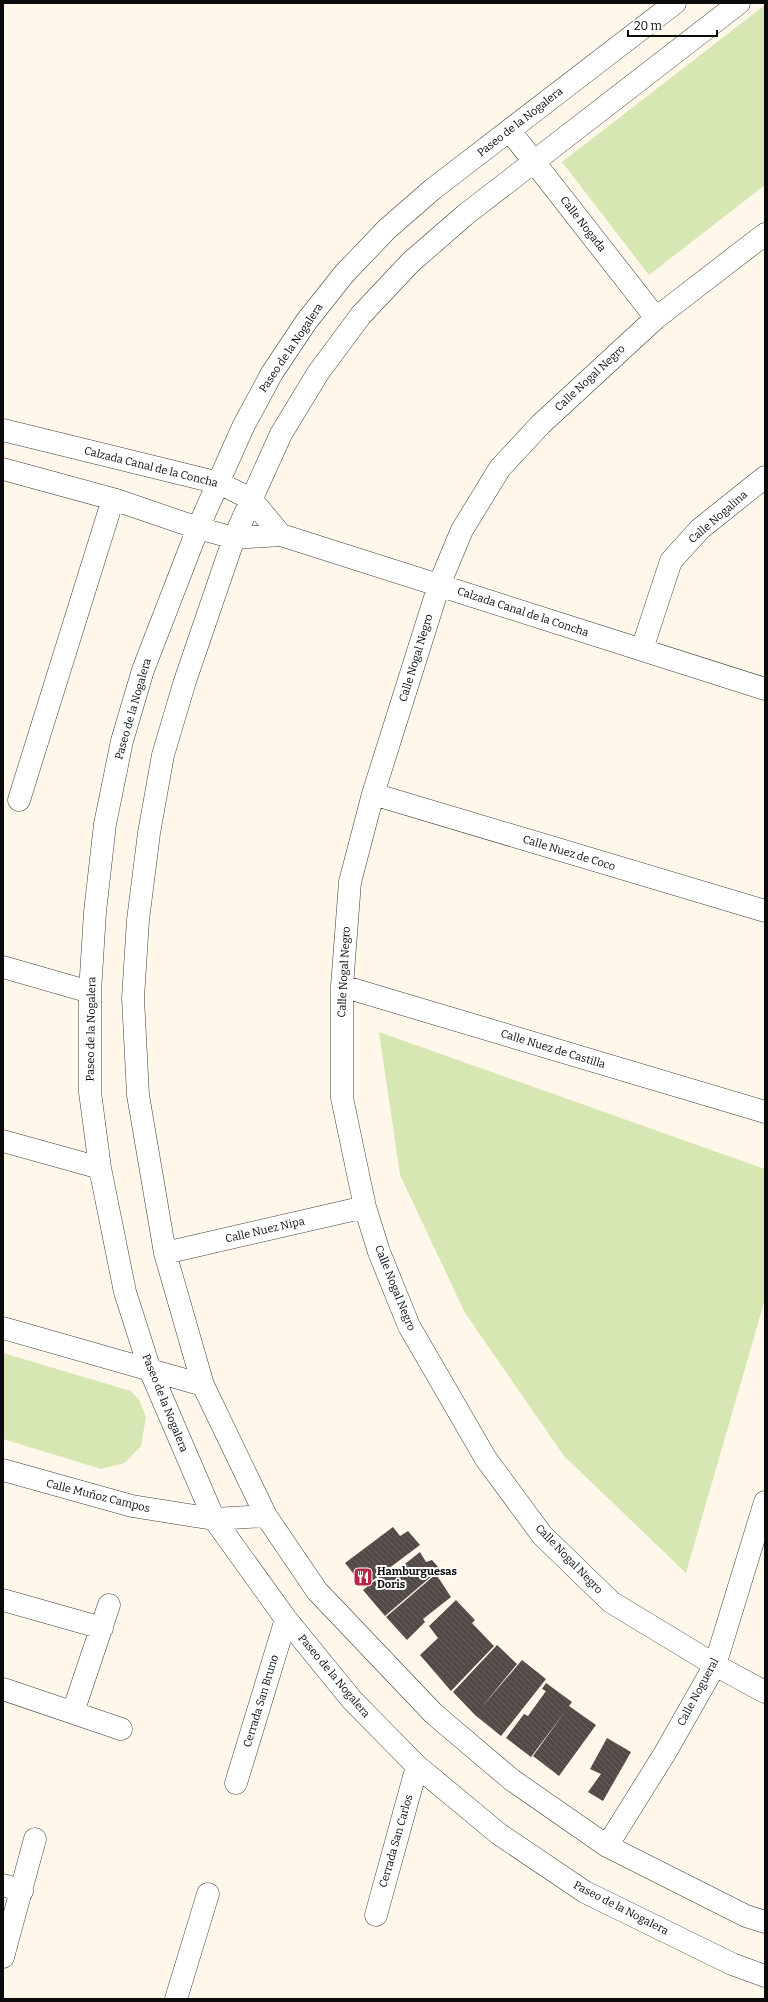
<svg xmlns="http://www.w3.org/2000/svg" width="768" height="2002" viewBox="0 0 768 2002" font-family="Bitter,serif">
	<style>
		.grass { fill: #d7e7b4 }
		.building { fill: url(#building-back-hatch) }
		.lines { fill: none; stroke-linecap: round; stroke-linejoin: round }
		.minor-casing { stroke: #3e3e3e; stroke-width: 23 }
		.minor { stroke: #fff; stroke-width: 22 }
		.labels { text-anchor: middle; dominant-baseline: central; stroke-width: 4; stroke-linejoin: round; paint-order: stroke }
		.street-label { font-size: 11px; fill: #0b0b0b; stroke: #fff }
		.poi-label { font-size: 11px; font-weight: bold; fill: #0b0b0b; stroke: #fff; text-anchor: start }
	</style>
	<defs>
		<pattern id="building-back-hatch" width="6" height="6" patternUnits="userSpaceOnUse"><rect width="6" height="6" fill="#534a47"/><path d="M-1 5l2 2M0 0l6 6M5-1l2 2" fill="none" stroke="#67605d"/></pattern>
	</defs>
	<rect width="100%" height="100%" fill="#fff7e9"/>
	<!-- grass -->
	<path class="grass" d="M765,5V185L649,275L562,162Z
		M379,1032L765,1169V1299L686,1573L564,1456L465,1313L400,1175Z
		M3,1353L131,1391L139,1400L146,1417L141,1446L125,1463L101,1469L3,1439Z"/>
	<!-- building -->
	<path class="building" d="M393,1527L400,1536L408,1531L420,1545L364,1587L345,1563Z
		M420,1552L426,1562L432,1560L440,1569L385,1616L363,1590L386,1572L391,1575Z
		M436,1574L451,1597L423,1619L425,1622L407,1640L386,1617Z
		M456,1600L475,1620L472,1623L494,1646L451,1691L420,1655L438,1638L429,1626Z
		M497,1645L517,1664L481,1708L522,1660L546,1679L501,1736L475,1715L453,1692Z
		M546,1683L572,1702L569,1706L596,1725L559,1776L533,1756L566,1710L531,1757L506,1738L524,1714L528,1716L546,1691L542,1689Z
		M607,1738L631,1752L603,1801L588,1792L601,1774L590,1769Z"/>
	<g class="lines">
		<!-- minor casing -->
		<g class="minor-casing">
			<path id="minor" d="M675,3L433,189L387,229L344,274L306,322L272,373L243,427L198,528L143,670L122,741L105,824L95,912L90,992V1092L100,1168L125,1292L150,1370L214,1519L286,1619L352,1700L417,1766L499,1834L585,1892L732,1964L765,1976
				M739,3L465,215L411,262L361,315L318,373L281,434L234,538L185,681L163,755L149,833L138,920L133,998L138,1095L165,1253L203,1385L266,1516L317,1591L434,1714L512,1780L607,1846L746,1916L765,1922
				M510,131L656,318
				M765,234L656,318L541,424L500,468L462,530L439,585L373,794L350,882L342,986V1098L365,1207L379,1252L409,1326L486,1459L542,1535L611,1602L715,1665L765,1692
				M3,430L219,483L251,499L281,535
				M3,469L113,499L198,528L234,538L281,535L765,689
				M642,649L671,561L700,529L765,477
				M373,794L765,911
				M19,800L113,499
				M3,967L90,992
				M342,986L765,1112
				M3,1141L100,1168
				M165,1253L365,1207
				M3,1328L203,1385
				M3,1470L132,1506L214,1519L266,1516
				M3,1600L102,1628
				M3,1689L121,1729
				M73,1712L109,1605
				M236,1783L286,1619
				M607,1846L665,1753L715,1665L765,1502
				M3,1885L22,1891
				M376,1915L417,1766
				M3,1957L35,1839
				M176,1999L208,1894"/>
		</g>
		<!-- minor -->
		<use href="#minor" class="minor"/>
	</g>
	<!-- icons -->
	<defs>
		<g id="restaurant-square" transform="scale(1)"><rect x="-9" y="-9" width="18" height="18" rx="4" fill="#b72645" stroke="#fff"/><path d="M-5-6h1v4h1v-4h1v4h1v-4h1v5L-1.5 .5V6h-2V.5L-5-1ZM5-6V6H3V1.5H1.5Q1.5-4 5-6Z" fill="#fff"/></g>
	</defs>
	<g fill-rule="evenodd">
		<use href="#restaurant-square" x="363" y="1577"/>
	</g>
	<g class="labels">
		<!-- street labels -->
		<g class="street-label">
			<text transform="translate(520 122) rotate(-38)">Paseo de la Nogalera</text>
			<text transform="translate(583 224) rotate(52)">Calle Nogada</text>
			<text transform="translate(291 348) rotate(-56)">Paseo de la Nogalera</text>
			<text transform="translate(590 378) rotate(-43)">Calle Nogal Negro</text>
			<text transform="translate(151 467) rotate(14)">Calzada Canal de la Concha</text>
			<text transform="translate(718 517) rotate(-41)">Calle Nogalina</text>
			<text transform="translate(523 612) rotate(18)">Calzada Canal de la Concha</text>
			<text transform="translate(416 658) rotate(-73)">Calle Nogal Negro</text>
			<text transform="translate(133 709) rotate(-74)">Paseo de la Nogalera</text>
			<text transform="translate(569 853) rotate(17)">Calle Nuez de Coco</text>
			<text transform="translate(344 972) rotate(-87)">Calle Nogal Negro</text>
			<text transform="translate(91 1029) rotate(-89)">Paseo de la Nogalera</text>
			<text transform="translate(553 1049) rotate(17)">Calle Nuez de Castilla</text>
			<text transform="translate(265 1230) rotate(-13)">Calle Nuez Nipa</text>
			<text transform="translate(395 1288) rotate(68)">Calle Nogal Negro</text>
			<text transform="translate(165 1403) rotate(68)">Paseo de la Nogalera</text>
			<text transform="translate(98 1496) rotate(14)">Calle Muñoz Campos</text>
			<text transform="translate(569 1559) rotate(46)">Calle Nogal Negro</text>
			<text transform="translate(334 1676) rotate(50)">Paseo de la Nogalera</text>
			<text transform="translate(698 1692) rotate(-62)">Calle Nogueral</text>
			<text transform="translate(261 1701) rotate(-73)">Cerrada San Bruno</text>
			<text transform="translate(396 1841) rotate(-74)">Cerrada San Carlos</text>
			<text transform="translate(621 1908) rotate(27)">Paseo de la Nogalera</text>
		</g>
		<!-- poi labels -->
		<g class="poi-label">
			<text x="377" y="1571">Hamburguesas<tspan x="377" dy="13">Doris</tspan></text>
		</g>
	</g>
	<!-- border -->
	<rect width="768" height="2002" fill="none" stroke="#0b0b0b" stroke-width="8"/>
	<!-- scale -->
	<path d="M628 30v6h89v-6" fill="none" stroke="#0b0b0b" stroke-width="2"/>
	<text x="634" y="30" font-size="12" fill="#0b0b0b" stroke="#ffffff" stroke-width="3" paint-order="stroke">20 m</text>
</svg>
